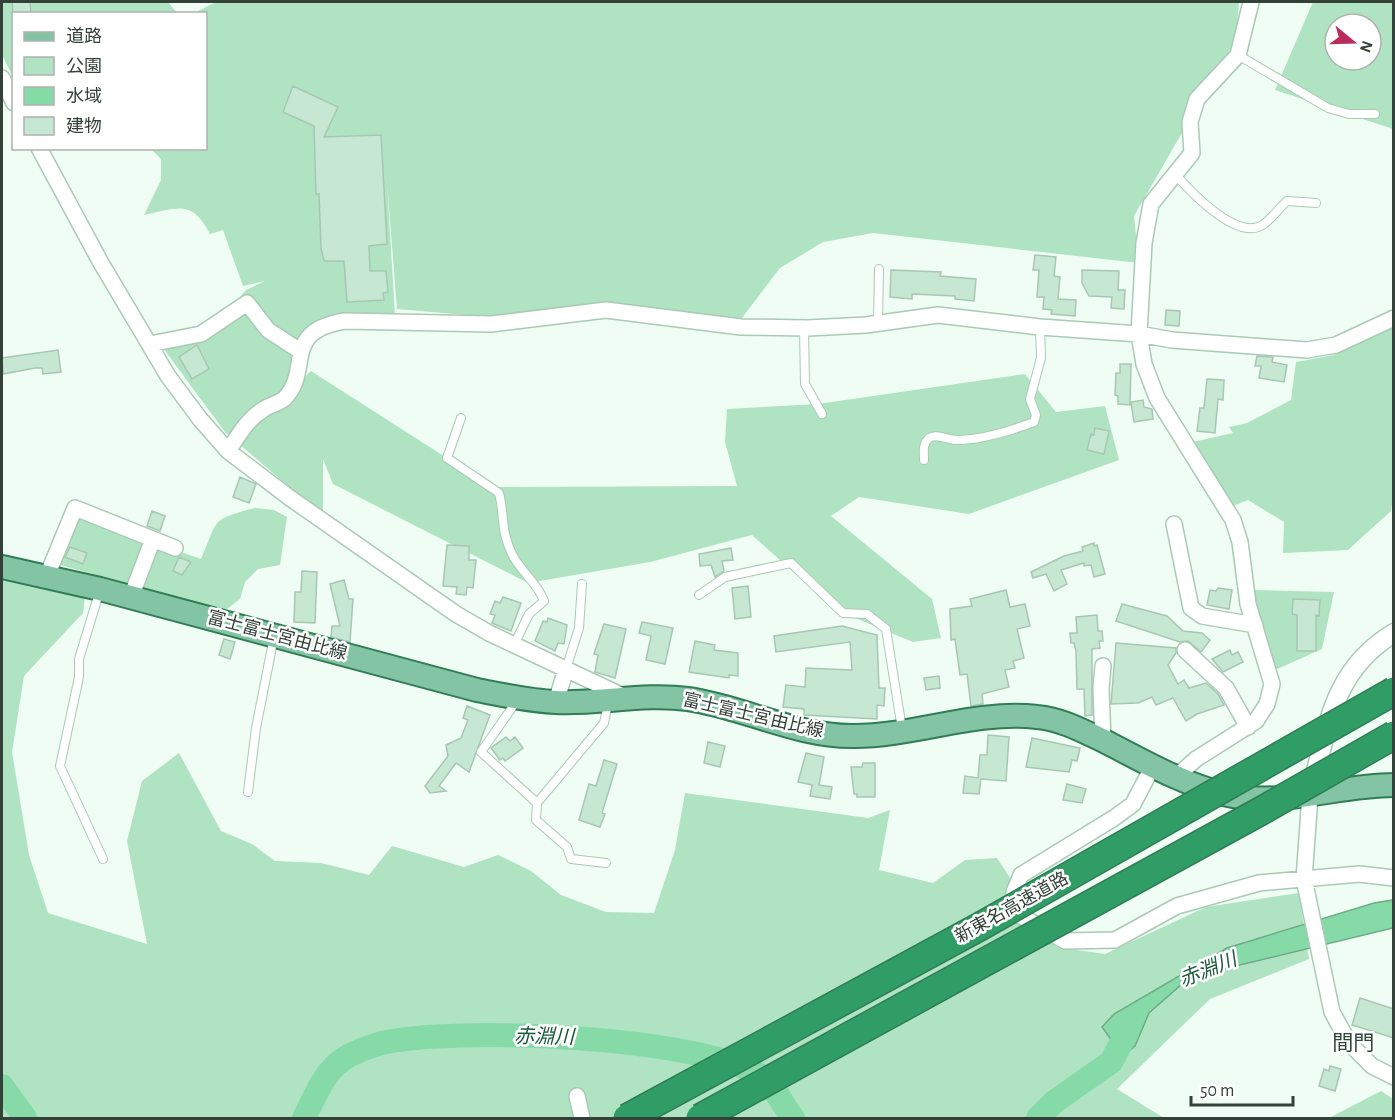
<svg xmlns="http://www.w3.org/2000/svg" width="1395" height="1120" viewBox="0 0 1395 1120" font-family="'Alegreya Sans','Noto Sans JP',sans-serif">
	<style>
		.green { fill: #afe3c2; fill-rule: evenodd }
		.water { fill: #86daa8; stroke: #6dac86; stroke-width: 1.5 }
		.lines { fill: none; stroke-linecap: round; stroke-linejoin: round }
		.river { stroke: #86daa8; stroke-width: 24 }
		.building { fill: #c6e7d1; stroke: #a7c7b2; stroke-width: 1.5 }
		.service-casing { stroke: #a9cab5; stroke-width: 10 }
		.minor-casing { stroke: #a9cab5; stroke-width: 18 }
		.tertiary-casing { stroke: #a9cab5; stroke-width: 21 }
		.primary-casing { stroke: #307d55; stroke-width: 26 }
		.service { stroke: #fff; stroke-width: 8 }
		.minor { stroke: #fff; stroke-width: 15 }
		.tertiary { stroke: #fff; stroke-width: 18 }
		.primary { stroke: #82c4a3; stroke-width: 22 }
		.motorway-bridge-casing { stroke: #307d55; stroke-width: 30; stroke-linecap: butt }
		.motorway-bridge { stroke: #2f9d65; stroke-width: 27 }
		.labels { text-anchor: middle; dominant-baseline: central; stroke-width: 5; stroke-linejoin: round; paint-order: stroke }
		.street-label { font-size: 18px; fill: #334138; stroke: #fff }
		.water-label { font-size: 20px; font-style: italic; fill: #195837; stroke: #fff }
		.quarter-label { font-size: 21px; fill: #2d4938; stroke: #fff }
	</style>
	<rect width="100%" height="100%" fill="#f0fdf4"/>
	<!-- green -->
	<path class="green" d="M2,2H168L177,13L14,14L13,77L2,55Z
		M216,2H1239L1236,39L1134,216L1139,263L873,233L823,242L780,268L735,327L606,310L525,320L397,309L387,182L395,316L341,314L313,333L290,391L311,371L492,487L737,486L725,442L727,409L818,404L1025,374L1056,412L1105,406L1119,460L969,514L859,497L831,516L932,599L941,638L913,642L836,610L752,535L650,562L528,583L333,484L323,459V516L225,432L163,348L202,342L246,290L265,281L243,286L223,230L210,234C192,199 178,208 144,215L161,180V159L151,149L206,148V14L194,13Z
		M1313,2H1393V129L1275,90ZM1335,24H1371V60H1335Z
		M1393,324L1394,490L1391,511L1348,550L1283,553L1284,522L1248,500L1233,506L1193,442L1233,433L1229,427L1247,423L1291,400L1296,362L1334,355Z
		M255,508L274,510L287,517L280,565L258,569L245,582L240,599L223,612L197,610L152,591L57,564L78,516L201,559C219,519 209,520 255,508Z
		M2,579L85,597L83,613L24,676L12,752L29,855L48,913L147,944L127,841L142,781L179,753L221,831L252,844L275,861L321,863L369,875L392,846L464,867L498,855L531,871L561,895L606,912L654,913L675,850L685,793L868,818L890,810L879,870L933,883L965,860L997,858L1056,947L1105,954L1206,907L1299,893L1309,959L1210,999L1117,1089L1164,1118H2Z
		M1249,590L1334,592L1322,649L1275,670Z
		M1381,1091L1393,1099V1118H1329Z"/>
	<!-- water -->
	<path class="water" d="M1393,900V928L1190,977L1149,1013L1135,1046L1111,1066L1115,1045L1102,1027L1114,1014L1227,948L1374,903Z"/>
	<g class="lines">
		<!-- river -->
		<path class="river" d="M2,1086L25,1118
			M304,1118C313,1101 322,1077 337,1064C348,1054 368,1047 382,1043C452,1026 707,1036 764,1078C776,1087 783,1107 793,1118
			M1038,1118L1054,1102L1111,1062L1127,1032"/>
	</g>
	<!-- building -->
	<path class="building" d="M12,2H30L31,14H13Z
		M293,86L338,107L324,137L381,135L387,244L369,246L370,271H386L388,292L383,293L384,300L347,302L344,261H324L321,248L319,194H316L314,126L283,112Z
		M1035,255L1056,257L1054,276L1060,277L1058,299L1076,300L1075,316L1051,314L1052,310L1043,309L1044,297H1037L1039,270H1033Z
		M891,270L941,272L940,276L976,279L974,301L955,299V296L912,294V299L890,297Z
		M1082,270L1119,271L1118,290H1125L1124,309L1111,308L1112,297L1089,296L1082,283Z
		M1166,310L1180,311L1179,326L1165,325Z
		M197,345L209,369L192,379L179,357Z
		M58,350L61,372L43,374L42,368H35L3,374L2,358Z
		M1257,356L1273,357L1272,362L1287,365L1284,382L1259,378L1261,366H1255Z
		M1120,364H1131L1130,405L1118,404V396L1115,395L1116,373H1120Z
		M1207,379L1224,380L1223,400L1218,399L1215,433L1197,431L1200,408H1204Z
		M1143,400L1144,407L1152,409L1153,419L1134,422L1131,402Z
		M1095,428L1109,431L1104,454L1087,450L1091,434L1094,435Z
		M240,477L256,484L249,503L233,497Z
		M152,511L165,516L160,531L147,526Z
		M1094,543V546L1097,545L1105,574L1094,577L1091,565L1084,566V563L1061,570L1067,584L1054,591L1046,574L1033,578L1031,572L1064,556L1083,551L1082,547Z
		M447,545L469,546V560H476L473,588L467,587L466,595L456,594L457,587L443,586Z
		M70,547L87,553L83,564L65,557Z
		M731,548L733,560L722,561L724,571L715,577L711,565L700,566L699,554Z
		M179,557L191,562L182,575L173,571Z
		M302,571L317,572L315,623L294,622L295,592H301Z
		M344,580L349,599H353L350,642L331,637L332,626H340L330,584Z
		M748,586L751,617L735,619L732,588Z
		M1218,588L1232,590L1229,609L1207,605L1210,590L1216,591Z
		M1006,590L1010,607L1025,604L1030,626L1017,629L1024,658L1013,661L1015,668L1005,670L1009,687L982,694L983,704L971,706L967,674L960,675L955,639L951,640L950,609L972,606L970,599Z
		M503,597L521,603L511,631L492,623L495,615L490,614L495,601L500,603Z
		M1293,599L1320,600L1319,616L1316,615V651H1297V615L1292,614Z
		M1122,604L1167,616L1183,631L1202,633L1210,640L1201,652L1188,641L1180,642L1116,621Z
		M1097,615L1098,631H1102L1103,641H1099L1100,648L1092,649V715L1085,716L1084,689H1077L1076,651L1074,643H1071L1070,633H1077L1076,617Z
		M548,618L567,625L564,644L558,643L555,651L535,641L543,621L547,622Z
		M642,622L673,628L665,664L646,660L651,636L639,633Z
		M604,624L626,629L615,678L595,672L598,655L594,654Z
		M842,626L877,635L879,688H885L884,706L877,705V719L804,715V709L783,707L786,685L805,687L806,668L852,670L850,642L776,652L774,636Z
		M224,639L235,642L230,659L219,655Z
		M695,641L715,645L714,650L738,653V676L729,675V678L689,672Z
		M1116,643L1176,648V653L1168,665L1178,684L1184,680L1189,688L1206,683L1218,694L1224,705L1197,714L1186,721L1173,698L1156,705L1152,697L1138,703L1111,704Z
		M1230,650L1232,655L1238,652L1243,662L1223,672L1212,659Z
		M939,676L940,688L926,690L924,678Z
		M467,706L490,715L469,772L456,763L439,786L446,791L430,793L425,786L448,756L446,745L461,738L468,720L463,718Z
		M988,735L1009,737L1006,781L981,779L979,794L963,793L965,776L978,778L980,755H987Z
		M506,737L510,741L515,737L523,748L505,761L503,758L500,760L491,748Z
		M1032,738L1080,748L1077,761L1072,760L1069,772L1026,767Z
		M708,742L725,746L720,767L704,763Z
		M806,753L824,757L819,785L832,787L830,799L810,796L812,785L798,782Z
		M604,760L617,764L602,813L605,814L600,827L579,820L589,784L596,786Z
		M863,763H875V797H857V794H854L851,767H862Z
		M1067,784L1086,789L1082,803L1063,800Z
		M1360,998L1394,1009V1038L1352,1025Z
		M1330,1066L1341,1069L1335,1091L1319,1086L1324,1069L1329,1071Z"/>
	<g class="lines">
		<!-- service casing -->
		<g class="service-casing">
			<path id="service" d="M1238,55L1328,108L1349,114H1375
				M1175,174C1190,191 1238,243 1264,224C1272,218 1279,208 1287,201L1316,203
				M878,323L879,269
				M804,328L805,384L822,414
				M461,418L447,458L499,493C505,516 500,529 512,554C520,571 537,582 544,601L529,614L514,645
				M924,460C924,453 922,444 929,438C936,433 948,440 956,440C982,440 1010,431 1034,422L1036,415L1030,399L1041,358L1040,327
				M100,590L79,659V677L60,766L103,859
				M699,595L725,577L791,563L843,613L867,614L886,629L902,729
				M566,669L579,628L582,584
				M516,702L481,752L537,803
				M248,792L256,728L274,637
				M606,863L571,859L567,847L536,820L537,803L604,723L608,704"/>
		</g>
		<!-- minor casing -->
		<g class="minor-casing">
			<path id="minor" d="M2,78L14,103
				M39,148L101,263L168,376L200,419L228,451L290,498L456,614L489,633L625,697
				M150,344L201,334L247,303L268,330L300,351
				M228,451C239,435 247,419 264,409C270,405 280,403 285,398C312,370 281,331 345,321L491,324L606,310L741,327L808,328L866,325L938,315L1040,327L1139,334L1172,340L1307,350L1336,345L1394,318
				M1174,524L1191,608L1202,616L1255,625
				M47,576L75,508L175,548
				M131,597L153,539
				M1185,650L1226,688L1248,727
				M1103,666L1101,688L1103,741
				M556,702L566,669
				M1153,766L1133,804L1114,818L1021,875L1014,892L1021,916L1065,941L1115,940L1177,906L1259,883L1359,874L1394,878
				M1176,777L1196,759L1256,721L1267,704L1272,684L1248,604L1240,542L1233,520L1157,398L1144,364L1139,334L1144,243L1151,204L1192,153L1190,122L1197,99L1238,55L1251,2
				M1310,796L1304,879L1332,1012L1349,1043L1372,1066L1394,1077
				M577,1096L582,1118"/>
		</g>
		<!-- tertiary casing -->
		<g class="tertiary-casing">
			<path id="tertiary" d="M1312,787C1328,724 1334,669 1394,633"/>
		</g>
		<!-- primary casing -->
		<g class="primary-casing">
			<path id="primary" d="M2,567L100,589L477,690C503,695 529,701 556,702C600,704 644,693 688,699C744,707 797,737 854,736C915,736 975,710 1037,717C1062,719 1085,732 1108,743C1145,762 1183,784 1224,794C1281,808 1337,785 1394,785"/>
		</g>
		<!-- service -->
		<use href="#service" class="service"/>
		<!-- minor -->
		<use href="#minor" class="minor"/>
		<!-- tertiary -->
		<use href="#tertiary" class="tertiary"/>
		<!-- primary -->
		<use href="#primary" class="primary"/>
		<!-- motorway-bridge casing -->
		<g class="motorway-bridge-casing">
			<path id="motorway-bridge" d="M627,1118L981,926L1394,691
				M700,1118L1261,811L1394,735"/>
		</g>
		<!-- motorway-bridge -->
		<use href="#motorway-bridge" class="motorway-bridge"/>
	</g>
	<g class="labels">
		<!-- street labels -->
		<g class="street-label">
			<text transform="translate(277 636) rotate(15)">富士富士宮由比線</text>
			<text transform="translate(753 716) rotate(13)">富士富士宮由比線</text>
			<text transform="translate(1012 908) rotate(-29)">新東名高速道路</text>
		</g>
		<!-- water labels -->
		<g class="water-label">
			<text transform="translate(1208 970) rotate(-22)">赤淵川</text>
			<text transform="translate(544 1037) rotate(1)">赤淵川</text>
		</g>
		<!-- quarter labels -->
		<g class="quarter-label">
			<text x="1353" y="1043">間門</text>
		</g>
	</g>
	<!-- border -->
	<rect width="1395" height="1120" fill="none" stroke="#334138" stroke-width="6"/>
	<!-- legend -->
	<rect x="12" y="12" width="195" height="138" fill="#ffffff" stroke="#adb3af" stroke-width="1.5"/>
	<rect x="24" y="32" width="30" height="9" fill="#82c4a3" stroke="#adb3af" stroke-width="1.5"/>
	<text x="66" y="42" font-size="18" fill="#334138">道路</text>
	<rect x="24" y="57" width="30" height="18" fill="#afe3c2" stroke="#adb3af" stroke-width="1.5"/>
	<text x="66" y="72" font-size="18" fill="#334138">公園</text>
	<rect x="24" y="87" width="30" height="18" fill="#86daa8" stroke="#adb3af" stroke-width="1.5"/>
	<text x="66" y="102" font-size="18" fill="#334138">水域</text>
	<rect x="24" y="117" width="30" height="18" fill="#c6e7d1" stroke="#adb3af" stroke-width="1.5"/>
	<text x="66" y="132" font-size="18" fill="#334138">建物</text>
	<!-- north arrow -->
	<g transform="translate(1353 42) rotate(109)"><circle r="28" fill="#ffffff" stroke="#adb3af" stroke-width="1.5"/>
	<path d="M0-4.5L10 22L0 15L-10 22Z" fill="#ba2c5a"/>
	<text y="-9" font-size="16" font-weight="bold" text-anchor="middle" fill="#334138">N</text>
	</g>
	<!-- scale -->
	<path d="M1191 1096v9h102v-9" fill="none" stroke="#334138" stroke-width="3"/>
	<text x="1200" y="1096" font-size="18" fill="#334138" stroke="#ffffff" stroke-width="4.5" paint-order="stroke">50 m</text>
</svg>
